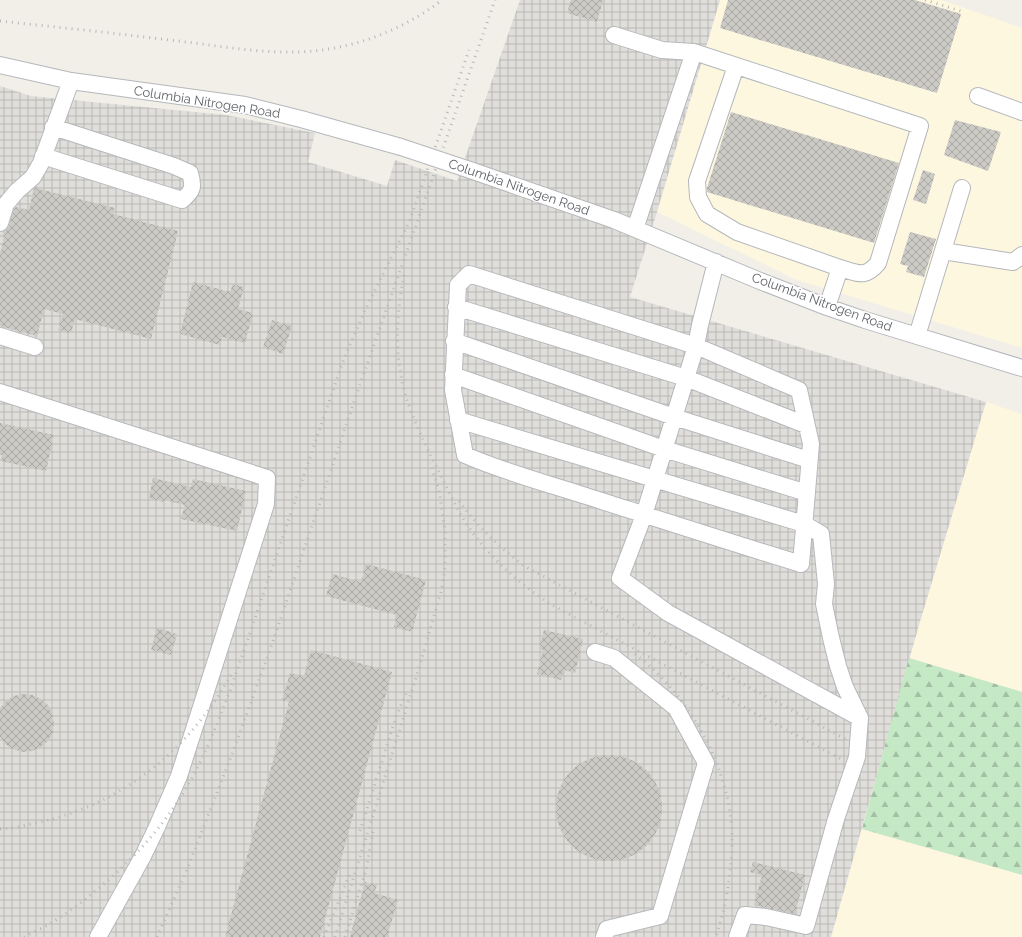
<svg xmlns="http://www.w3.org/2000/svg" width="1022" height="937" viewBox="0 0 1022 937" font-family="Raleway,sans-serif">
	<style>
		.commercial { fill: #fef7e0 }
		.industrial { fill: url(#industrial-grid) }
		.forest { fill: url(#forest-firs) }
		.building { fill: url(#building-cross-hatch) }
		.lines { fill: none; stroke-linecap: round; stroke-linejoin: round }
		.minor-casing { stroke: #b5b8bc; stroke-width: 18 }
		.minor { stroke: #fff; stroke-width: 16 }
		.rail { stroke: #b6b7b8; stroke-width: 3; stroke-dasharray: 1 5; stroke-linecap: butt }
		.minor-bridge-casing { stroke: #b5b8bc; stroke-width: 18; stroke-linecap: butt }
		.minor-bridge { stroke: #fff; stroke-width: 16 }
		.labels { text-anchor: middle; dominant-baseline: central; stroke-width: 3; stroke-linejoin: round; paint-order: stroke }
		.street-label { font-size: 13px; fill: #5f6368; stroke: #fff }
	</style>
	<defs>
		<pattern id="industrial-grid" width="8" height="8" patternUnits="userSpaceOnUse"><rect width="8" height="8" fill="#e0deda"/><path d="M0 4h8M4 0v8" fill="none" stroke="#b9b8b5"/></pattern>
		<pattern id="forest-firs" width="22" height="20" patternUnits="userSpaceOnUse"><rect width="22" height="20" fill="#c5e8c5"/><path d="M5 1l3.5 6h-7zM16 11l3.5 6h-7z" fill="#a3c0a4"/></pattern>
		<pattern id="building-cross-hatch" width="8" height="8" patternUnits="userSpaceOnUse"><rect width="8" height="8" fill="#cccac5"/><path d="M0 0l8 8M0 8l8-8" fill="none" stroke="#a9a8a4"/></pattern>
	</defs>
	<rect width="100%" height="100%" fill="#f1efe8"/>
	<!-- commercial -->
	<path class="commercial" d="M720,0H941L1022,28V348L797,280L657,212Z
		M986,402L1022,414V692L909,658Z
		M862,829L1022,875V937H831Z"/>
	<!-- industrial -->
	<path class="industrial" d="M520,0H720L657,212L630,297L986,402L919,625L831,937H0V86L31,96L226,115L315,133L308,162L387,186L395,160L457,181Z"/>
	<!-- forest -->
	<path class="forest" d="M909,658L1022,692V875L862,829Z"/>
	<!-- building -->
	<path class="building" d="M571,0H603L597,22L567,13Z
		M728,0H915L961,14L937,93L720,28Z
		M731,112L899,163L874,243L707,192V188Z
		M955,120L1001,132L988,171L944,155Z
		M923,170L935,174L926,204L913,200Z
		M34,188H35L115,208L113,214L178,231L151,339L75,319L71,333L58,330L63,314L44,309L37,336L0,326V254L6,230L9,226L14,209L16,207L29,210Z
		M910,232L936,239L924,277L906,272L908,266L900,264Z
		M193,282L230,292L233,284L244,287L238,309L253,313L245,343L222,337L220,345L180,334Z
		M272,320L292,326L283,354L263,347Z
		M0,423L54,435L46,471L1,461L2,455H0Z
		M153,478L191,487L193,479L246,491L237,531L181,519L185,505L164,500L163,502L149,498Z
		M366,564L426,580L412,632L394,627L397,615L326,596L332,574L361,582Z
		M157,628L177,634L171,655L151,650Z
		M544,630L583,639L575,673L564,670L561,680L537,674L543,650L539,649Z
		M311,650L392,672L320,937H225L289,702L282,700L290,673L304,676Z
		M23,694L32,695L41,699L48,705L52,713L54,722L53,732L48,741L41,747L32,751L22,752L13,749L5,744L0,737V709L6,701L14,696Z
		M556 808a53 53 0 1 1 106 0a53 53 0 1 1-106 0Z
		M753,862L805,875L795,914L754,905L762,875L750,872Z
		M365,882L377,885L374,893L398,900L387,937H350Z"/>
	<g class="lines">
		<!-- minor casing -->
		<g class="minor-casing">
			<path id="minor" d="M614,35L662,50L694,52
				M0,65L71,81L245,105L301,119L401,147
				M736,66L697,181L698,197L707,214L737,232L840,268L827,307
				M978,96L1022,112
				M43,156L182,200C193,191 194,187 190,173L174,166L53,127
				M470,170L614,220L760,281L827,307L865,320L1022,368
				M0,223L6,204L17,191L33,177L41,163L71,81
				M635,229L694,52L920,126L878,263C865,279 857,273 840,268
				M943,251L1013,262L1022,255
				M716,262L700,325L696,346L799,390L811,444L801,564C729,542 658,519 586,496C546,483 504,472 465,455L453,390L458,285L469,274L696,346L644,515L620,578L668,613L860,718L857,757L836,819L806,926L766,917L745,915L737,937
				M456,307L686,378L806,425
				M0,336L35,347
				M917,336L962,188
				M454,341L674,417L809,460
				M453,375L664,449L807,493
				M0,392L267,478L266,504L179,776L156,829L143,856L98,937
				M458,420L804,524L821,534L826,584L824,604L831,638L838,666L845,687L860,718
				M595,652L614,658L676,708L706,763L660,916L607,929L604,937"/>
		</g>
		<!-- minor -->
		<use href="#minor" class="minor"/>
		<!-- rail -->
		<path class="rail" d="M925,0L964,12
			M0,21C56,27 113,33 169,40C208,44 248,52 287,52C342,53 398,34 442,0
			M404,275C398,306 395,338 400,369C404,402 419,431 433,460C443,479 452,499 462,517C484,553 516,581 550,604L843,760
			M459,501C478,527 500,548 526,567L849,741
			M635,654C689,694 732,770 732,839C732,873 726,905 716,937
			M0,829C18,828 36,823 53,819C133,796 192,745 232,673
			M360,831L396,717L408,689
			M24,937C33,932 43,928 51,923C97,895 147,848 176,804C200,769 215,729 230,691L342,364L365,310L410,220L469,50
			M157,937L186,872L234,749L271,647L356,396L495,0
			M324,937L351,871
			M335,937L422,658L442,588L445,568V530L439,490L430,463
			M345,937L366,870L374,827"/>
		<!-- minor-bridge casing -->
		<g class="minor-bridge-casing">
			<path id="minor-bridge" d="M401,147L470,170"/>
		</g>
		<!-- minor-bridge -->
		<use href="#minor-bridge" class="minor-bridge"/>
	</g>
	<g class="labels">
		<!-- street labels -->
		<g class="street-label">
			<text transform="translate(207 102) rotate(9)">Columbia Nitrogen Road</text>
			<text transform="translate(519 187) rotate(19)">Columbia Nitrogen Road</text>
			<text transform="translate(822 302) rotate(20)">Columbia Nitrogen Road</text>
		</g>
	</g>
</svg>
